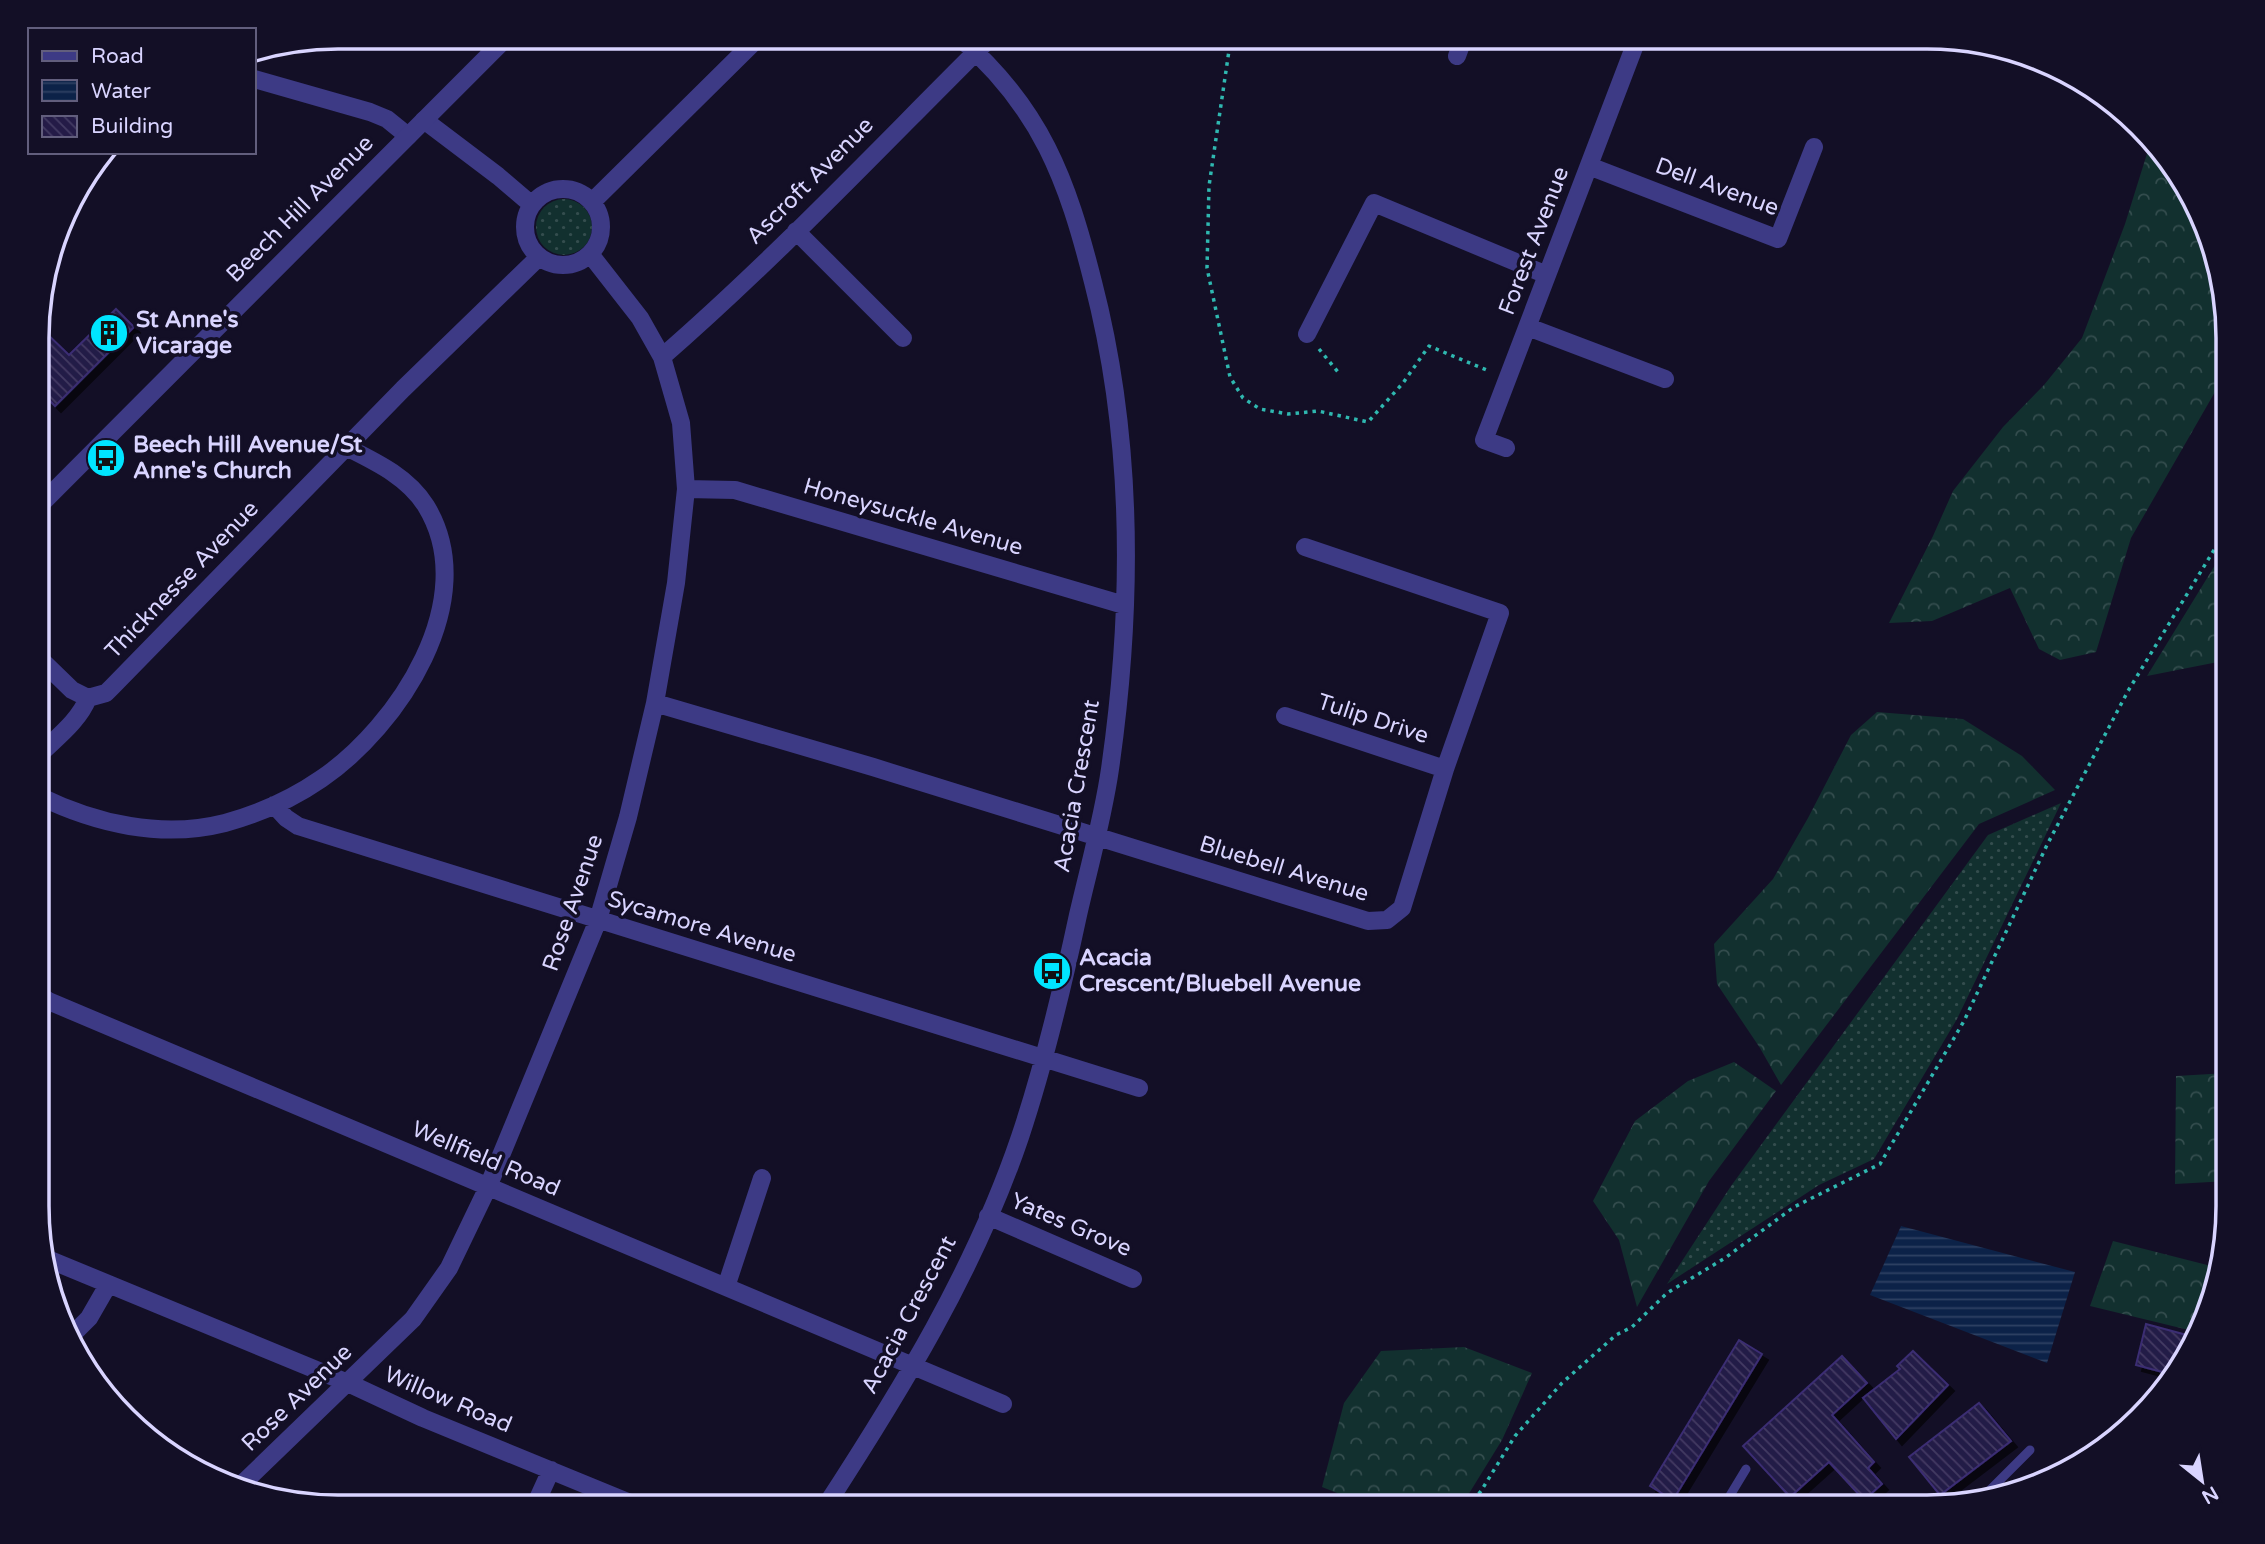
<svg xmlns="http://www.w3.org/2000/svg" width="2265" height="1544" viewBox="0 0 2265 1544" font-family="'Varela Round',sans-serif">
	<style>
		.grass { fill: url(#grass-dots) }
		.forest { fill: url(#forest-crowns) }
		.water { fill: url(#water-rules) }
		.building { fill: url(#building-back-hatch); stroke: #3b2d73; stroke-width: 2; filter: url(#shadow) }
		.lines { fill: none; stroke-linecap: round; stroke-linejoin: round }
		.path { stroke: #2fb8b0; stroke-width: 3.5; stroke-dasharray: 3.5 5; stroke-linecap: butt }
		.service { stroke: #3d3a85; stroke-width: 9 }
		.minor { stroke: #3d3a85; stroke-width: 18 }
		.tertiary { stroke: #3d3a85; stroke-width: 18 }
		.labels { text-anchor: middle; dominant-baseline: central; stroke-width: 7; stroke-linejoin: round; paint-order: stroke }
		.street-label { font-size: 23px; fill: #d9d4ff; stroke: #130f26 }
		.poi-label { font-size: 23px; font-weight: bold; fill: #d9d4ff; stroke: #130f26; text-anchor: start }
		.rim { fill: none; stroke: #d9d4ff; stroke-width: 3.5 }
	</style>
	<defs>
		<pattern id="grass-dots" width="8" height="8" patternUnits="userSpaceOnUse" patternTransform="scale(1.75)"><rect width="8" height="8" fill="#12302f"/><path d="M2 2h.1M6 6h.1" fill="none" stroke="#344d4e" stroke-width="1.8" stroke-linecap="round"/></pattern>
		<pattern id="forest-crowns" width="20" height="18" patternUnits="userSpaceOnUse" patternTransform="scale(1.75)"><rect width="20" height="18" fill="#12302f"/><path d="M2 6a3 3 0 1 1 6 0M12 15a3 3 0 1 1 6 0" fill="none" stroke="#344d4e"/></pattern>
		<pattern id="water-rules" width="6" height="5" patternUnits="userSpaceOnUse" patternTransform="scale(1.75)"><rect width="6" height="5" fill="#0c2248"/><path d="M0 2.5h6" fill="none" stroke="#2f4163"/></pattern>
		<pattern id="building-back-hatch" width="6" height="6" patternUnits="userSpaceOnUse" patternTransform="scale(1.75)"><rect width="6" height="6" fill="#241b47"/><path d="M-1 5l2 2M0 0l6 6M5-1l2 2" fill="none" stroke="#433b63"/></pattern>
		<filter id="shadow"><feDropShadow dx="6" dy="6" stdDeviation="0" flood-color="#0009"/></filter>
	</defs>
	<rect width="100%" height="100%" fill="#130f26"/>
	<!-- grass -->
	<path class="grass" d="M536 227a28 28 0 1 1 56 0a28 28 0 1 1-56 0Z
		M2061,803L1957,1019L1874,1159L1819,1185L1667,1284L1731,1186L1988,835Z"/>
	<!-- forest -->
	<path class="forest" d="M2150,144L2188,188L2228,319V375L2223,378L2131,538L2096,652L2060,660L2039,649L2010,588L1932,621L1889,623L1933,536L1953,491L2003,427L2044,385L2082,338L2125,224Z
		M2228,544V660L2147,676Z
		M1877,712L1963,719L2022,756L2055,790L1979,824L1781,1085L1760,1048L1717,984L1714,944L1773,879L1808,818L1851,735Z
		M1734,1062L1776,1091L1709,1181L1637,1307L1619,1240L1593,1201L1635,1121L1688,1081Z
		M2228,1073V1181L2175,1184L2176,1076Z
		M2113,1241L2219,1268L2212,1303L2197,1332L2090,1306Z
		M1464,1347L1532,1373L1502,1440L1465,1500L1457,1507H1372L1322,1487L1344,1403L1381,1351Z"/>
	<!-- water -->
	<path class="water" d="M1901,1226L2075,1272L2047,1363L1870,1295Z"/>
	<!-- building -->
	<path class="building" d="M116,309L134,327L55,406L39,390V326L69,355Z
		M2146,1324L2194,1337L2174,1375L2136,1365Z
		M1739,1340L1762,1354L1673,1500L1650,1486Z
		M1913,1351L1948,1385L1896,1439L1863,1398L1900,1369L1897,1366Z
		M1842,1356L1867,1383L1832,1415L1874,1462L1868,1468L1882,1484L1864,1500L1829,1462L1790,1497L1743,1446Z
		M1979,1403L2011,1441L1940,1495L1909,1457Z"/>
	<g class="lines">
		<!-- path -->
		<path class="path" d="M1231,37L1209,186L1207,268L1230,377L1243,398L1260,409L1288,414L1318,411L1368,422L1403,383L1429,346L1489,371
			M1319,349L1338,372
			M1468,1507L1481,1491L1515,1436L1562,1383L1616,1335L1632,1327L1667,1293L1725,1258L1794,1207L1880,1164L1964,1021L2047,845L2128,691L2228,527"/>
		<!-- service -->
		<path class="service" d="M1987,1493L2030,1450
			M1723,1507L1746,1469"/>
		<!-- minor -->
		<path class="minor" d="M1457,56L1464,37
			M254,79L370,112L387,119L408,136
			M424,120L498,176L532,205
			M1589,166L1778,239L1814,147
			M525 227a38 38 0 1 1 76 0a38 38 0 1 1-76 0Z
			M592,202L759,37
			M796,231L903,338
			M1528,327L1665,379
			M1307,334L1374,203L1547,275
			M662,357C777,257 882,145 991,37
			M1506,448L1484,440L1638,37
			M686,489L735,490L1124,605
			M39,658L72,690L88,698
			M88,698L106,693L113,686L403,389L539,257
			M655,703L873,767L1368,921L1387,920L1402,908L1445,769L1500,613L1305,547
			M1285,716L1445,769
			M39,755C56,738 79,721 88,698
			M39,796C96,824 162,839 225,823C258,814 292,799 321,779C398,727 483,599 426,506C408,477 376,462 346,447
			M274,805L286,818L298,826L1139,1088
			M39,997L1003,1404
			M39,1017L47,1000
			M988,1216L1133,1279
			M43,1257L348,1383L423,1418L640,1507
			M726,1287L762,1178
			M70,1337L89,1318L108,1285
			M237,1489L413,1319L449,1268L488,1187L598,920L628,817L655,703L676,583L686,489L681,423L662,357L640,318L590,254
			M533,1507L536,1503L551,1470
			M825,1507C901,1390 975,1270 1020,1137C1044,1065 1062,990 1078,915C1089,867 1103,818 1110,769C1133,608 1134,440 1093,282C1067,179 1041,108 959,37
			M1258,1507L1310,1505L1317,1507"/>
		<!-- tertiary -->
		<path class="tertiary" d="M39,506L507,37"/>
	</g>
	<!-- icons -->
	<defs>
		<g id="building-disc" transform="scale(2.0125)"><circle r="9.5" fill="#00e5ff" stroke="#130f26"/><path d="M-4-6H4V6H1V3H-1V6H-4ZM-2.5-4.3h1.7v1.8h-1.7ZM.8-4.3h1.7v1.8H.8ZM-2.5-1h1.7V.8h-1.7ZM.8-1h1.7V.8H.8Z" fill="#111"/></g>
		<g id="bus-disc" transform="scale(2.0125)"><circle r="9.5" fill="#00e5ff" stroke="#130f26"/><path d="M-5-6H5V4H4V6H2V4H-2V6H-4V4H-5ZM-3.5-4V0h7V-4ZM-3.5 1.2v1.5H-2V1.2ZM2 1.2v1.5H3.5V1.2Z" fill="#111"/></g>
	</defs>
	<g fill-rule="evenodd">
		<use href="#building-disc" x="109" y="333"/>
		<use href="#bus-disc" x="106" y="458"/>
		<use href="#bus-disc" x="1052" y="971"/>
	</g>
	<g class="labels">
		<!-- street labels -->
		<g class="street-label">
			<text transform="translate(810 181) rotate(-45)">Ascroft Avenue</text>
			<text transform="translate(1717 187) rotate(20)">Dell Avenue</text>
			<text transform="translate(300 209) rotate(-45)">Beech Hill Avenue</text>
			<text transform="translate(1534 241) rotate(-69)">Forest Avenue</text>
			<text transform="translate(913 517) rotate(16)">Honeysuckle Avenue</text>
			<text transform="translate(182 580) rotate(-46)">Thicknesse Avenue</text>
			<text transform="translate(1373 719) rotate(18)">Tulip Drive</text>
			<text transform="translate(1077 786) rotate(-80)">Acacia Crescent</text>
			<text transform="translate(1284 869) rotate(17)">Bluebell Avenue</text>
			<text transform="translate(573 903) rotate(-71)">Rose Avenue</text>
			<text transform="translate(702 927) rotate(17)">Sycamore Avenue</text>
			<text transform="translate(486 1159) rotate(23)">Wellfield Road</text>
			<text transform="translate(1071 1225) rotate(23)">Yates Grove</text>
			<text transform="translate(909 1315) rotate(-62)">Acacia Crescent</text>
			<text transform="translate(297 1398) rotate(-44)">Rose Avenue</text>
			<text transform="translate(448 1400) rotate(23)">Willow Road</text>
		</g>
		<!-- poi labels -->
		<g class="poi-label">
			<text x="136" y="320">St Anne's<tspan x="136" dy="26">Vicarage</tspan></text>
			<text x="133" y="445">Beech Hill Avenue/St<tspan x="133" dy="26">Anne's Church</tspan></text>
			<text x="1079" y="958">Acacia<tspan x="1079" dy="26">Crescent/Bluebell Avenue</tspan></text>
		</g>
	</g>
	<!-- crop -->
	<path d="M0 0H2265V1544H0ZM338 49H1927A289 289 0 0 1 2216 338V1206A289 289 0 0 1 1927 1495H338A289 289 0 0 1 49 1206V338A289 289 0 0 1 338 49Z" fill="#130f26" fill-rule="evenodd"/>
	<path class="rim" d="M338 49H1927A289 289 0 0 1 2216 338V1206A289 289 0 0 1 1927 1495H338A289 289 0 0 1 49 1206V338A289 289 0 0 1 338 49Z"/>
	<!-- legend -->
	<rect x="28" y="28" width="228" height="126" fill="#130f26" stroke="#625e7d" stroke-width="2"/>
	<rect x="42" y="51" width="35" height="10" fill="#3d3a85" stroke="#625e7d" stroke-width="2"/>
	<text x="91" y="63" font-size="21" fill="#d9d4ff">Road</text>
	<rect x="42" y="80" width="35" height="21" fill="url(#water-rules)" stroke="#625e7d" stroke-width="2"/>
	<text x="91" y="98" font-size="21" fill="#d9d4ff">Water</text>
	<rect x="42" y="116" width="35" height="21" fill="url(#building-back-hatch)" stroke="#625e7d" stroke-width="2"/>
	<text x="91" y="133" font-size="21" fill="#d9d4ff">Building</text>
	<!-- north arrow -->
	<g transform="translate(2202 1481) rotate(150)" stroke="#130f26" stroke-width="5" paint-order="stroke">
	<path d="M0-5L12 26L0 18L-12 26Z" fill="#d9d4ff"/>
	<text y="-10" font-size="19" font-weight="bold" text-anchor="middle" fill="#d9d4ff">N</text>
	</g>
</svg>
